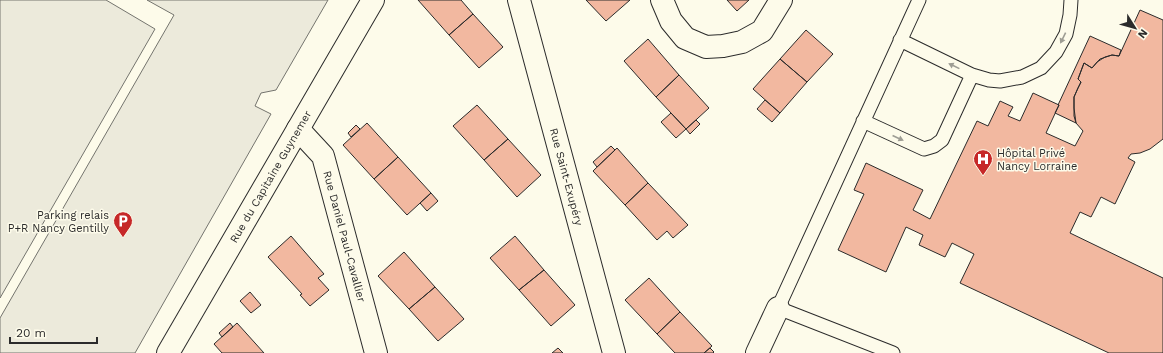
<svg xmlns="http://www.w3.org/2000/svg" width="1163" height="353" viewBox="0 0 1163 353" font-family="'Work Sans',sans-serif">
	<style>
		.parking { fill: #eceadb; stroke: #74746e }
		.building { fill: #f2b8a0; stroke: #2b2b2b }
		.lines { fill: none; stroke-linecap: round; stroke-linejoin: round }
		.service-casing { stroke: #2b2b2b; stroke-width: 15 }
		.minor-casing { stroke: #2b2b2b; stroke-width: 24 }
		.tertiary-casing { stroke: #2b2b2b; stroke-width: 24 }
		.service { stroke: #fdfbea; stroke-width: 13 }
		.minor { stroke: #fdfbea; stroke-width: 22 }
		.tertiary { stroke: #fdfbea; stroke-width: 22 }
		.oneway { fill: #9e9d94 }
		.labels { text-anchor: middle; dominant-baseline: central; stroke-width: 3; stroke-linejoin: round; paint-order: stroke }
		.poi-label { font-size: 11px; fill: #2b2b2b; stroke: #fdfbea; text-anchor: start }
		.street-label { font-size: 11px; fill: #2b2b2b; stroke: #fdfbea }
	</style>
	<rect width="100%" height="100%" fill="#fdfbea"/>
	<!-- parking -->
	<path class="parking" d="M0,0H106L155,29L0,298Z
		M147,0H328L276,90L261,93L255,106L271,114L135,353H0V318L174,15Z"/>
	<!-- building -->
	<path class="building" d="M418,0H461L473,14L449,35Z
		M586,0H630L606,21Z
		M727,0H749L737,11Z
		M1140,10L1163,20V139L1150,149L1140,153L1131,154L1128,158L1135,162L1115,204L1101,197L1091,217L1080,212L1070,233L1163,278V353H1109L960,283L974,254L952,243L945,257L919,245L923,235L906,227L886,272L838,250L864,194L854,190L866,163L923,190L913,210L930,219L977,121L988,126L1000,101L1013,107L1008,116L1020,121L1033,93L1059,105L1046,133L1075,146L1083,131L1076,123L1074,116V97L1078,88L1081,82L1078,79L1084,63L1092,68L1097,62L1105,57L1112,55L1119,56Z
		M473,14L503,47L479,68L449,35Z
		M806,30L833,54L807,82L780,59Z
		M1090,36L1121,50L1119,56L1112,55L1100,59L1092,68L1084,63L1078,79L1081,82L1078,88L1074,97V108L1076,123L1055,113L1059,105H1058Z
		M648,39L679,75L656,97L624,61Z
		M780,59L807,82L780,113L753,89Z
		M679,75L709,108L686,129L656,97Z
		M765,100L780,113L772,122L757,109Z
		M477,105L508,139L484,160L453,126Z
		M671,113L686,129L676,138L661,122Z
		M696,120L700,124L690,134L686,129Z
		M367,123L398,157L374,179L343,145Z
		M356,125L360,129L351,137L348,133Z
		M508,139L541,175L517,197L484,160Z
		M611,146L615,150L597,167L593,162Z
		M617,148L648,183L625,205L593,171Z
		M398,157L431,193L407,215L374,179Z
		M648,183L688,225L673,238L667,231L657,240L625,205Z
		M431,193L438,201L427,211L420,203Z
		M291,236L324,274L318,278L329,290L310,306L300,295L302,294L268,257Z
		M515,236L544,270L519,290L490,258Z
		M404,252L435,287L409,309L378,276Z
		M544,270L575,305L551,326L519,290Z
		M649,278L680,312L657,334L625,300Z
		M435,287L464,319L438,341L409,309Z
		M250,292L261,305L251,313L240,301Z
		M680,312L712,346L704,353H675L657,334Z
		M230,323L233,327L222,337L219,333Z
		M237,323L264,353H222L214,344Z
		M558,348L563,353H552Z
		M710,348L714,352L713,353H704Z"/>
	<g class="lines">
		<!-- service casing -->
		<g class="service-casing">
			<path id="service" d="M900,40L972,75L989,80L1000,81L1022,77L1041,68L1056,52L1066,34L1070,15L1071,0
				M863,121L924,149L934,146L942,140L972,75
				M893,353L778,308L919,0"/>
		</g>
		<!-- minor casing -->
		<g class="minor-casing">
			<g id="minor">
				<path id="s1" d="M519,0L614,353"/>
				<path d="M662,0L671,21L685,38L706,47L723,46L742,42L762,31L781,0"/>
				<path id="s2" d="M298,129L323,156L376,353"/>
				<path d="M757,353L778,308"/>
			</g>
		</g>
		<!-- tertiary casing -->
		<g class="tertiary-casing">
			<g id="tertiary">
				<path id="s3" d="M168,353L373,0"/>
			</g>
		</g>
		<!-- service -->
		<use href="#service" class="service"/>
		<!-- minor -->
		<use href="#minor" class="minor"/>
		<!-- tertiary -->
		<use href="#tertiary" class="tertiary"/>
	</g>
	<!-- one-way arrows -->
	<defs><path id="oneway-solid" d="M-6-.8H1V-3.2L6.5 0L1 3.2V.8H-6Z"/></defs>
	<g class="oneway">
		<use href="#oneway-solid" transform="translate(1063 38) rotate(116)"/>
		<use href="#oneway-solid" transform="translate(954 66) rotate(-154)"/>
		<use href="#oneway-solid" transform="translate(898 138) rotate(25)"/>
	</g>
	<!-- icons -->
	<defs>
		<g id="hospital-pin" transform="scale(1)"><path d="M0 17L-7.5 6A9.5 9.5 0 1 1 7.5 6Z" fill="#c62828" stroke="#fdfbea"/><path d="M-5-5h3v3.5h4V-5h3V5h-3V1.5h-4V5h-3Z" fill="#fff"/></g>
		<g id="parking-pin" transform="scale(1)"><path d="M0 17L-7.5 6A9.5 9.5 0 1 1 7.5 6Z" fill="#c62828" stroke="#fdfbea"/><path d="M-3.5-5.5H1a3.5 3.5 0 0 1 0 7H-1V5.5H-3.5ZM-1-3.4V-.6H.8a1.4 1.4 0 0 0 0-2.8Z" fill="#fff"/></g>
	</defs>
	<g fill-rule="evenodd">
		<use href="#hospital-pin" x="983" y="159"/>
		<use href="#parking-pin" x="123" y="221"/>
	</g>
	<g class="labels">
		<!-- poi labels -->
		<g class="poi-label">
			<text x="997" y="153">Hôpital Privé<tspan x="997" dy="13">Nancy Lorraine</tspan></text>
			<text x="109" y="215" text-anchor="end">Parking relais<tspan x="109" dy="13">P+R Nancy Gentilly</tspan></text>
		</g>
		<!-- street labels -->
		<g class="street-label">
			<text stroke="none"><textPath href="#s3" startOffset="204">Rue du Capitaine Guynemer</textPath></text>
			<text stroke="none"><textPath href="#s1" startOffset="183">Rue Saint-Exupéry</textPath></text>
			<text stroke="none"><textPath href="#s2" startOffset="120">Rue Daniel Paul-Cavallier</textPath></text>
		</g>
	</g>
	<!-- north arrow -->
	<g transform="translate(1135 28) rotate(127)" stroke="#fdfbea" stroke-width="3" paint-order="stroke">
	<path d="M0-3L7 15L0 10L-7 15Z" fill="#2b2b2b"/>
	<text y="-6" font-size="11" font-weight="bold" text-anchor="middle" fill="#2b2b2b">N</text>
	</g>
	<!-- scale -->
	<path d="M10 337v6h87v-6" fill="none" stroke="#2b2b2b" stroke-width="2"/>
	<text x="16" y="337" font-size="12" fill="#2b2b2b" stroke="#fdfbea" stroke-width="3" paint-order="stroke">20 m</text>
</svg>
